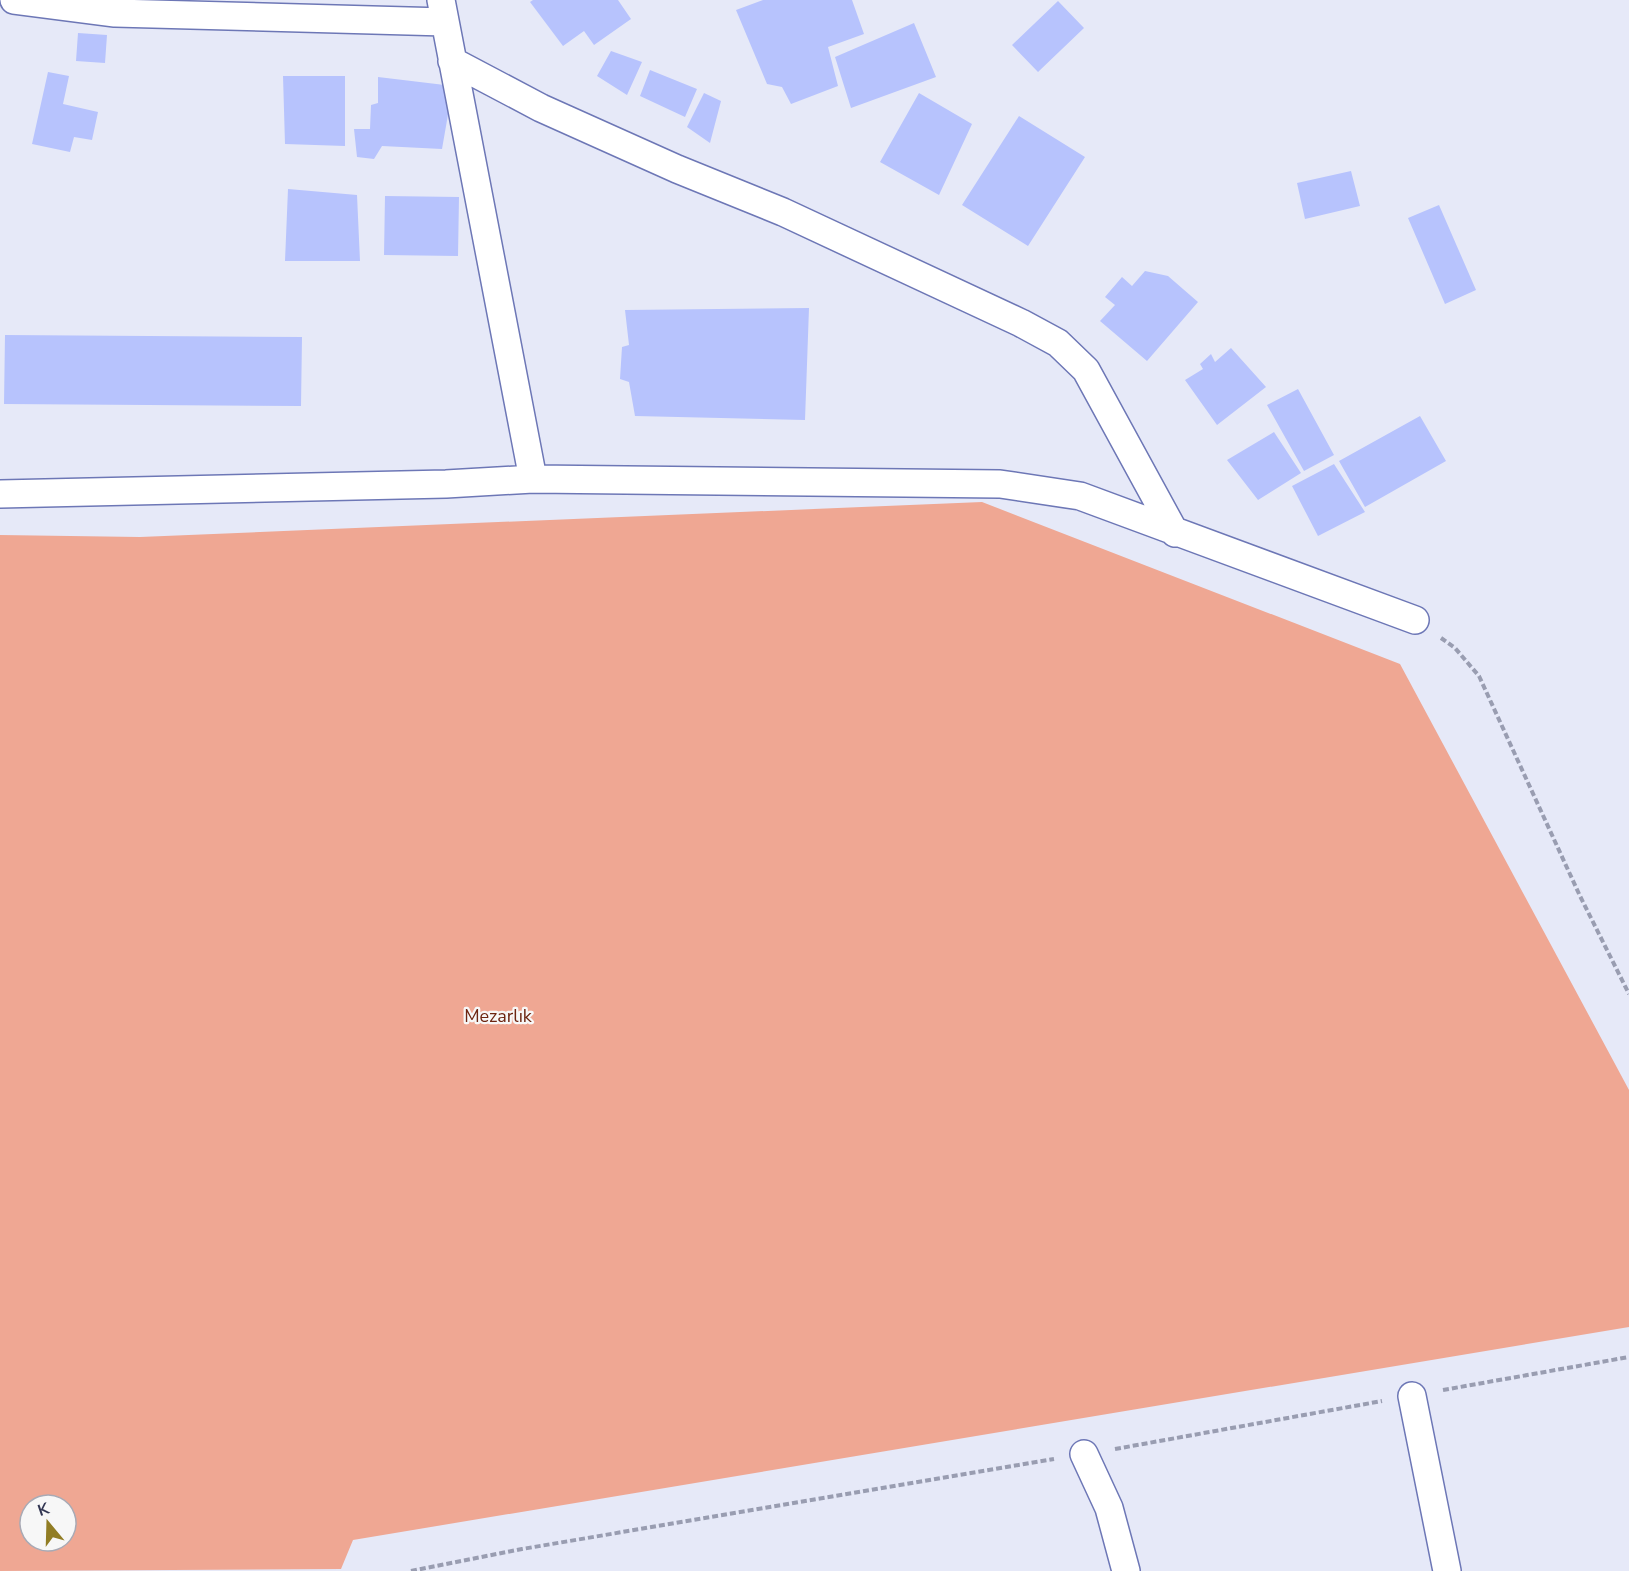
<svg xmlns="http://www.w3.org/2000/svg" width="1629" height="1571" viewBox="0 0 1629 1571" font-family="'Nunito Sans',sans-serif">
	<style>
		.green { fill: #efa793; fill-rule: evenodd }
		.building { fill: #b7c3fd }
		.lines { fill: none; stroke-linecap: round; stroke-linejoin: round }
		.street-casing { stroke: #6d77b6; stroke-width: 30 }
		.path { stroke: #999db1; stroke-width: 4; stroke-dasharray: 6 3; stroke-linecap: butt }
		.street { stroke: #fff; stroke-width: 27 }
		.labels { text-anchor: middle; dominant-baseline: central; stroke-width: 4.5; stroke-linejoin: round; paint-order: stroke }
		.park-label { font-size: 18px; fill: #6d2511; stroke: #f7f7f7 }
	</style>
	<rect width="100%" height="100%" fill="#e6e9f8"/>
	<!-- green -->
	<path class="green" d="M982,502L1400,664L1629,1090V1327L353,1540L341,1569L0,1571V535L140,537ZM30,1505H66V1541H30Z"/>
	<!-- building -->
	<path class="building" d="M533,0H618L631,19L594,45L584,31L563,46L530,2Z
		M763,0H852L864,34L828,47L838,86L791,104L782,87L767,84L736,10Z
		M1058,1L1084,28L1038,72L1012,45Z
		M914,23L936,77L851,108L835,57Z
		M78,33L107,35L105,63L76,61Z
		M611,51L642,62L627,95L597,76Z
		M650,70L697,89L685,117L640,96Z
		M48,72L69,76L63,104L98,112L92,140L74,137L70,152L32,144Z
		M283,76H345V146L285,144Z
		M378,77L453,86L442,149L382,146L374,159L357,157L354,129H370L371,105L378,103Z
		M704,93L721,101L710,143L687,127Z
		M919,93L972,124L939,195L880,162Z
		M1019,116L1085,157L1028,246L962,205Z
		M1351,171L1360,206L1305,219L1297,183Z
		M288,189L357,195L360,261H285Z
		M385,196L459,197L458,256L384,255Z
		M1439,205L1476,290L1445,304L1408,218Z
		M1145,271L1168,276L1198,302L1147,361L1100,321L1115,305L1105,297L1122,277L1132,286Z
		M809,308L805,420L635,416L629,382L620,379L622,347L629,345L625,310Z
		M5,335L302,337L301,406L4,404Z
		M1231,348L1266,387L1217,425L1185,380L1203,369L1200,364L1211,354L1215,362Z
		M1298,389L1334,455L1304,471L1267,405Z
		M1420,416L1446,461L1365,507L1339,461Z
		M1274,432L1301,473L1258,500L1227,460Z
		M1334,464L1365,512L1318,536L1292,486Z"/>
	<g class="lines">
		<!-- street casing -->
		<g class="street-casing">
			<path id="street" d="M14,0L115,13L445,22
				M441,0L533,479
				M452,61L541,108L677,169L783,212L1021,323L1058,343L1086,370L1175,533
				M0,494L446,484L533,479L1000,484L1080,496L1415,620
				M1412,1396L1447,1571
				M1084,1454L1109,1508L1126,1571"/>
		</g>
		<!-- path -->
		<path class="path" d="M1441,638L1455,648L1479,676L1580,896L1629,994
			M1443,1390L1629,1357
			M1115,1449L1382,1401
			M411,1571L522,1549L1054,1459"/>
		<!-- street -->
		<use href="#street" class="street"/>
	</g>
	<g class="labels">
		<!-- park labels -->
		<g class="park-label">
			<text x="498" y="1016">Mezarlık</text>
		</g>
	</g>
	<!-- north arrow -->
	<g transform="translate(48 1523) rotate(341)"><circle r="28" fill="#f7f7f7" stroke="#a8aab5" stroke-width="1.5"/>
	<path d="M0-4.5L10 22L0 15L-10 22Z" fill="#917d24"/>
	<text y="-9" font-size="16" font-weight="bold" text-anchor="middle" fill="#323652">K</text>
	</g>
</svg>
